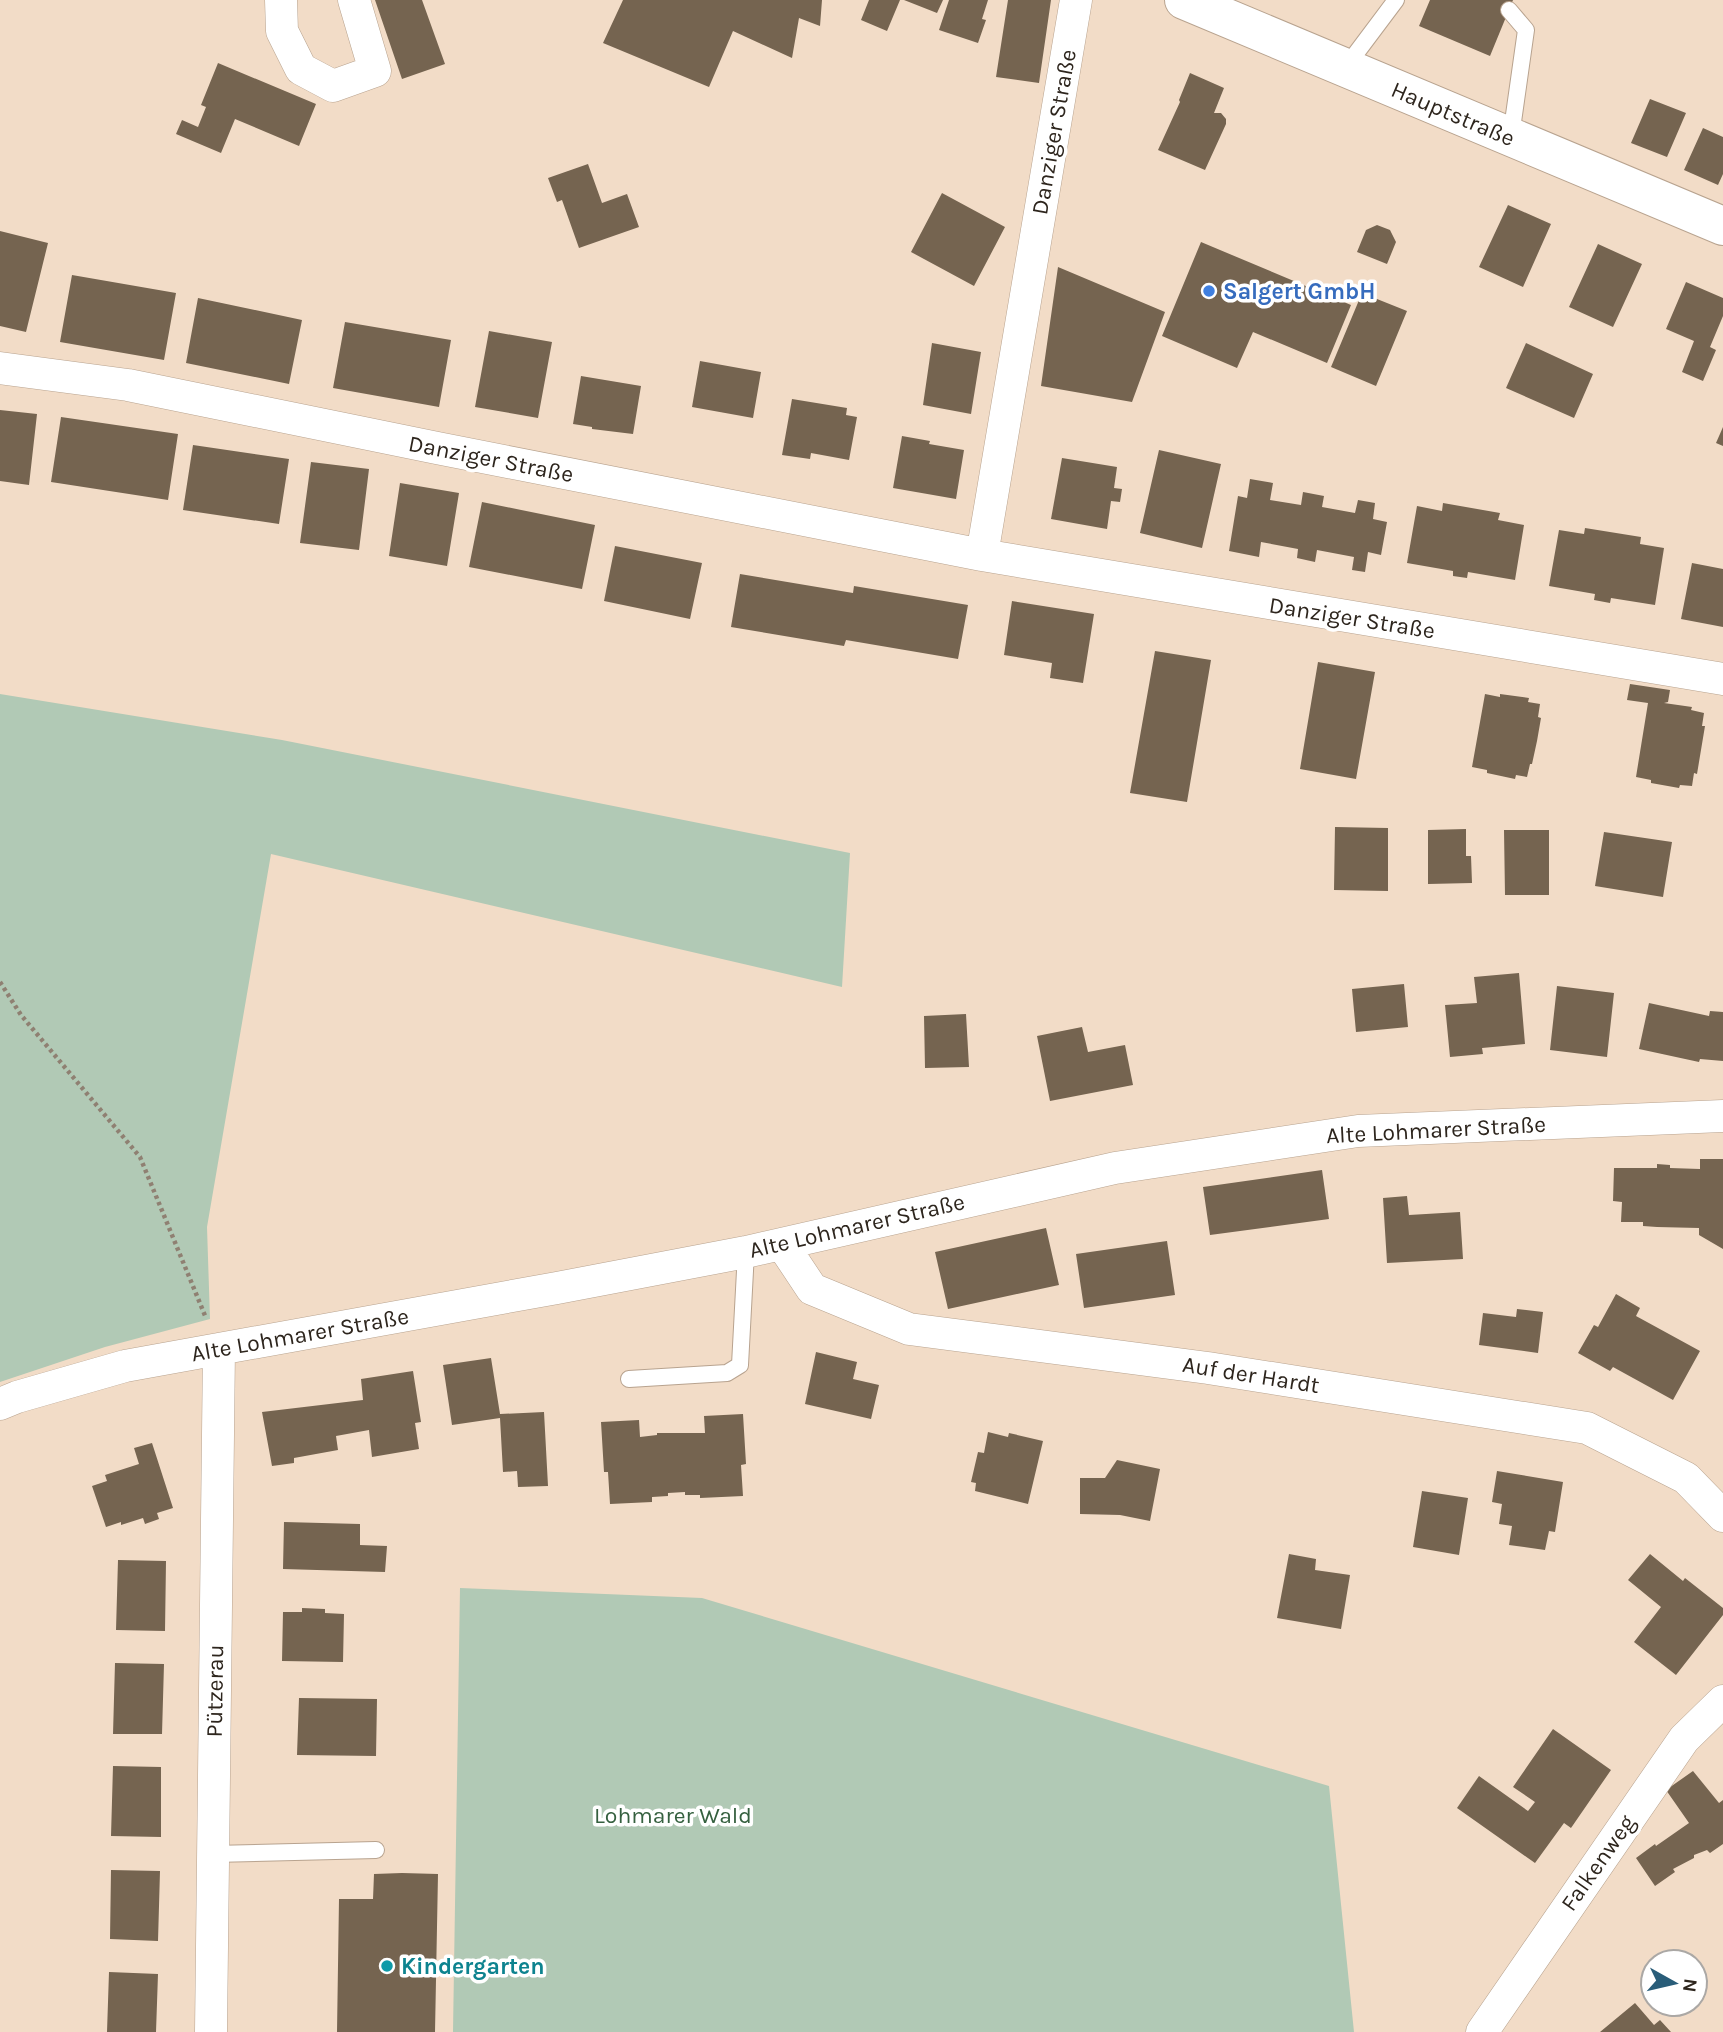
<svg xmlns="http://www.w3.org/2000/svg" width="1723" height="2032" viewBox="0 0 1723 2032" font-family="Karla,sans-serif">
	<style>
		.green { fill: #b1c9b5 }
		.building { fill: #756450 }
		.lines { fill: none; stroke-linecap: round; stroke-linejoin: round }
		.service-casing { stroke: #b8a38f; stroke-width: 18 }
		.minor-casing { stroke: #b8a38f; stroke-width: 33 }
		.secondary-casing { stroke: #b8a38f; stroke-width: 40 }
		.path { stroke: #8f8072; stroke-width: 4.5; stroke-dasharray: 3.5 3.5; stroke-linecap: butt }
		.service { stroke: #fff; stroke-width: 16 }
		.minor { stroke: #fff; stroke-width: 32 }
		.secondary { stroke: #fff; stroke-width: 38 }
		.shop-dot { fill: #3f7fe0; stroke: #fff; stroke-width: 2.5 }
		.culture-dot { fill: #0f9aa8; stroke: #fff; stroke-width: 2.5 }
		.labels { text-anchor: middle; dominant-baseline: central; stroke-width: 7; stroke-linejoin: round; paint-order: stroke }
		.street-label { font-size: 23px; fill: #2d251d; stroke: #fff }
		.shop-label { font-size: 23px; font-weight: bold; fill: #366cbe; stroke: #fff; text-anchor: start }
		.park-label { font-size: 23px; fill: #35603f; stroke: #fff }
		.culture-label { font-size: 23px; font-weight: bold; fill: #0d838f; stroke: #fff; text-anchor: start }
	</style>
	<rect width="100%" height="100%" fill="#f2dcc7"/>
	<!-- green -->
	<path class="green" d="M0,694L282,740L850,853L842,987L271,854L207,1227L210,1319L105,1347L0,1382Z
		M460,1588L702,1598L1329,1786L1354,2032H453Z"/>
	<!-- building -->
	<path class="building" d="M375,0H422L445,64L402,79Z
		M623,0H822L820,26L799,18L792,58L733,31L709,87L603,43Z
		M869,0H900L887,31L861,20Z
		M904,0H943L937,13Z
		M949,0H988L982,19L986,20L978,43L939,30Z
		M1008,0H1051L1039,83L996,77Z
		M1430,0H1513L1490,56L1419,26Z
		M218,63L316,104L299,146L235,119L221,153L176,134L182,120L198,127L206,107L201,105Z
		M1190,73L1224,88L1214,113H1221L1226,119V124L1205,170L1158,150L1180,102L1179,100Z
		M1650,99L1686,113L1667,157L1631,143Z
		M1703,128L1723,137V174L1718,185L1684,170Z
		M588,164L602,203L627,194L639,227L579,248L562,200L557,202L548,178Z
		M942,193L1005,227L974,286L911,252Z
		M1508,205L1551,224L1523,287L1479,267Z
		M1377,225L1390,230L1396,242L1387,264L1357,252L1366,230Z
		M0,231L48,243L26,332L0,326Z
		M1201,242L1351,305L1327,363L1253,332L1237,368L1162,336Z
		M1598,244L1642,264L1613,327L1569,307Z
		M1058,267L1165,312L1132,402L1041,386Z
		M72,275L176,293L164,360L60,342Z
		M1686,282L1723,298V316L1710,347L1716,350L1703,381L1682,372L1694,341L1666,329Z
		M1362,293L1407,311L1376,386L1331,367Z
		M198,298L302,320L289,384L186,363Z
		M345,322L451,340L439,407L333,388Z
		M489,331L552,342L538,418L475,407Z
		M932,343L981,352L971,414L923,405Z
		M1526,343L1593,374L1574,418L1506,388Z
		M700,361L761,372L753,418L692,407Z
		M581,376L641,386L633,434L592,429V427L573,424Z
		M792,399L847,408L846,415L857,417L849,460L811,453L810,459L782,455Z
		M0,410L37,414L29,485L0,481Z
		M61,417L178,434L168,500L51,482Z
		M1723,427V446L1716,443Z
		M902,436L930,441L929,444L964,450L956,499L893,488Z
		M193,445L289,459L279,524L183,510Z
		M1159,450L1221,464L1202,548L1140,533Z
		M1062,458L1117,467L1114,488L1122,489L1120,502L1111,501L1107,529L1051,519Z
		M311,462L369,469L359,550L300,543Z
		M1250,479L1273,483L1270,500L1301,505L1303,492L1324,496L1322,507L1355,513L1358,500L1375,503L1373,519L1387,522L1381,555L1368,552L1365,572L1352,570L1354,557L1317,550L1315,562L1297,558L1298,549L1261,542L1259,557L1229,551L1238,496L1247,498Z
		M400,483L459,493L447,566L389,556Z
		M482,502L595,525L582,589L469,567Z
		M1443,503L1500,513L1498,520L1524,525L1515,580L1468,572L1467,578L1453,576V571L1407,563L1417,506L1442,511Z
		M1585,528L1641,537L1640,544L1664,548L1655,605L1611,598L1610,603L1594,600L1595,594L1549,586L1559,530L1584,534Z
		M615,546L702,563L690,619L604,601Z
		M1692,563L1723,569V627L1681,619Z
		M740,574L853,593L854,586L968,605L958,659L846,640L844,646L731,627Z
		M1012,601L1094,614L1083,683L1050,678L1052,663L1004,655Z
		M1155,651L1211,660L1187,802L1130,793Z
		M1318,662L1375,672L1356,779L1300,769Z
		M1630,684L1670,690L1668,702L1664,703L1692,707L1691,710L1704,713L1702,726H1705L1697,774L1694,773L1692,786L1680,785L1679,788L1651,783V780L1636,777L1648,703L1627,700Z
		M1485,694L1500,697V694L1529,698L1528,702L1540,704L1538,717L1541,718L1537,741L1532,764H1530L1527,777L1516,775L1515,779L1487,773V770L1472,767Z
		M1335,827L1388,828V891L1334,890Z
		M1466,829V856H1471L1472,883L1428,884V830Z
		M1504,830H1549V895H1505Z
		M1604,832L1672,842L1663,897L1595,886Z
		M1519,973L1525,1044L1482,1048L1483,1054L1450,1057L1445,1005L1477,1003L1474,977Z
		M1404,984L1408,1027L1356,1032L1352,989Z
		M1557,986L1614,993L1607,1057L1550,1050Z
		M1649,1003L1709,1016L1710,1011L1723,1012V1061L1700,1059L1699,1062L1639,1049Z
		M966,1014L969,1067L925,1068L924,1016Z
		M1082,1027L1088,1052L1125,1045L1133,1085L1050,1101L1037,1036Z
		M1700,1159H1723V1249L1699,1235V1228L1657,1227L1643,1226V1222H1621L1622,1202L1613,1201L1614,1168H1657V1164L1670,1165V1168L1700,1169Z
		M1322,1170L1329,1219L1210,1235L1203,1187Z
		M1407,1196L1409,1215L1460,1212L1463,1259L1387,1263L1383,1198Z
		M1046,1228L1059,1285L948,1309L935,1252Z
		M1167,1241L1175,1295L1084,1308L1076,1254Z
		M1616,1294L1640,1308L1636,1316L1700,1351L1673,1400L1613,1367L1610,1371L1578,1353L1594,1325L1598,1327Z
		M1517,1309L1543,1312L1538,1353L1479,1345L1483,1313L1516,1317Z
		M816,1352L857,1362L853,1379L879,1385L871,1419L805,1404Z
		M491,1358L500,1414L544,1412L548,1486L518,1487L517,1471L503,1472L500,1418L452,1425L443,1365Z
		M413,1371L421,1422L415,1423L419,1449L372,1457L369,1430L336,1436L338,1450L294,1458V1463L272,1466L262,1412L363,1400L361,1379Z
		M743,1414L746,1464L741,1465L743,1496L700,1498V1495H685V1492L668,1493V1496L652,1497V1502L610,1504L608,1472H604L601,1422L639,1420L640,1437L657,1435V1433H705L704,1416Z
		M988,1432L1008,1437L1009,1433L1043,1441L1028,1504L975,1491L976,1483L971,1482L978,1452L984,1453Z
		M152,1443L173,1508L157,1513L159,1519L145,1524L143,1518L121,1525V1522L106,1527L92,1486L107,1481L105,1475L139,1464L134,1448Z
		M1117,1460L1160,1469L1150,1521L1120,1515L1080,1514V1478H1105Z
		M1497,1471L1563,1482L1555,1532L1549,1531L1545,1550L1509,1545L1512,1526L1499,1524L1502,1504L1492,1502Z
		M1422,1491L1468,1498L1459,1555L1413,1547Z
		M284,1522L360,1524V1545L387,1546L385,1572L283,1569Z
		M1289,1554L1316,1559L1315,1570L1350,1575L1341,1629L1277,1618Z
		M1650,1554L1683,1581L1685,1578L1723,1608V1615L1676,1675L1634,1642L1661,1607L1628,1580Z
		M118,1560L166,1561L165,1631L116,1630Z
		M302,1608L325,1609V1613L344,1614L343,1662L282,1661L283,1612H302Z
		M115,1663L164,1664L162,1734H113Z
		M299,1698L377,1699L376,1756L297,1755Z
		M1553,1729L1611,1770L1571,1828L1564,1823L1535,1863L1457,1808L1479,1776L1528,1811L1535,1802L1513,1787Z
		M113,1766L161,1767V1837L111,1836Z
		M1693,1771L1719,1803L1723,1800V1844L1710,1853L1707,1850L1694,1855V1858L1673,1869L1675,1872L1655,1886L1636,1858L1655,1844L1656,1846L1689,1823L1666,1790Z
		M111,1870L160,1871L158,1941L110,1939Z
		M402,1873L438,1874L435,2032H337L339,1899H373L374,1874Z
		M109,1972L158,1974L156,2032H107Z
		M1635,2003L1654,2025L1660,2020L1671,2032H1600Z"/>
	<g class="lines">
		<!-- service casing -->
		<g class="service-casing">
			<path id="service" d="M1509,10L1526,30L1511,136
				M1345,68L1396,0
				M629,1379L727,1373L740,1365L746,1252
				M213,1854L376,1850"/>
		</g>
		<!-- minor casing -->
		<g class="minor-casing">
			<path id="minor" d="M281,0L282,31L301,69L333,86L375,71L354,0
				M0,368L128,385L437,448L982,555L1723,679
				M982,555L1076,0
				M782,1244L812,1289L909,1329L1208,1368L1587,1428L1686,1478L1723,1516
				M0,1404L17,1397L125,1366L557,1288L746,1252L1115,1168L1358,1131L1723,1116
				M211,2032L219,1349
				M1482,2032L1684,1739L1723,1701"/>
		</g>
		<!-- secondary casing -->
		<g class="secondary-casing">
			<path id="secondary" d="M1184,0L1723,226"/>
		</g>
		<!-- path -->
		<path class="path" d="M0,982L21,1015L140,1157L206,1318"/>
		<!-- service -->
		<use href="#service" class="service"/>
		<!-- minor -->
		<use href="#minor" class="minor"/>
		<!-- secondary -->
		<use href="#secondary" class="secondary"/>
	</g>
	<!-- markers -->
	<circle class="shop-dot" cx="1209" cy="291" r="7"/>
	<circle class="culture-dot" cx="387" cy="1966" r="7"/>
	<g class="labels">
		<!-- street labels -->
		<g class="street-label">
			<text transform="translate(1453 114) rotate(23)">Hauptstraße</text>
			<text transform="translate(1054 132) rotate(-80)">Danziger Straße</text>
			<text transform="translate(491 459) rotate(11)">Danziger Straße</text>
			<text transform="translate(1352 618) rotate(9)">Danziger Straße</text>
			<text transform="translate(1436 1130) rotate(-3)">Alte Lohmarer Straße</text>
			<text transform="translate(857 1226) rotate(-13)">Alte Lohmarer Straße</text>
			<text transform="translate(300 1335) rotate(-10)">Alte Lohmarer Straße</text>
			<text transform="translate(1251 1375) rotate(9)">Auf der Hardt</text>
			<text transform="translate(215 1691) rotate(-89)">Pützerau</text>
			<text transform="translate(1598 1863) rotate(-55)">Falkenweg</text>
		</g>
		<!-- shop labels -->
		<g class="shop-label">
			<text x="1223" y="291">Salgert GmbH</text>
		</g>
		<!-- park labels -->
		<g class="park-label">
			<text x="673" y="1815">Lohmarer Wald</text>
		</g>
		<!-- culture labels -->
		<g class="culture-label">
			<text x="401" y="1966">Kindergarten</text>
		</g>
	</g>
	<!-- north arrow -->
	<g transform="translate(1674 1983) rotate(98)"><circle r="33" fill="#ffffff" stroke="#aba8a5" stroke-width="2"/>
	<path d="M0-5L12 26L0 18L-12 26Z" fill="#295d79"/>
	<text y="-10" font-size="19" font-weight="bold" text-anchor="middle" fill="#2d251d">N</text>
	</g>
</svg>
